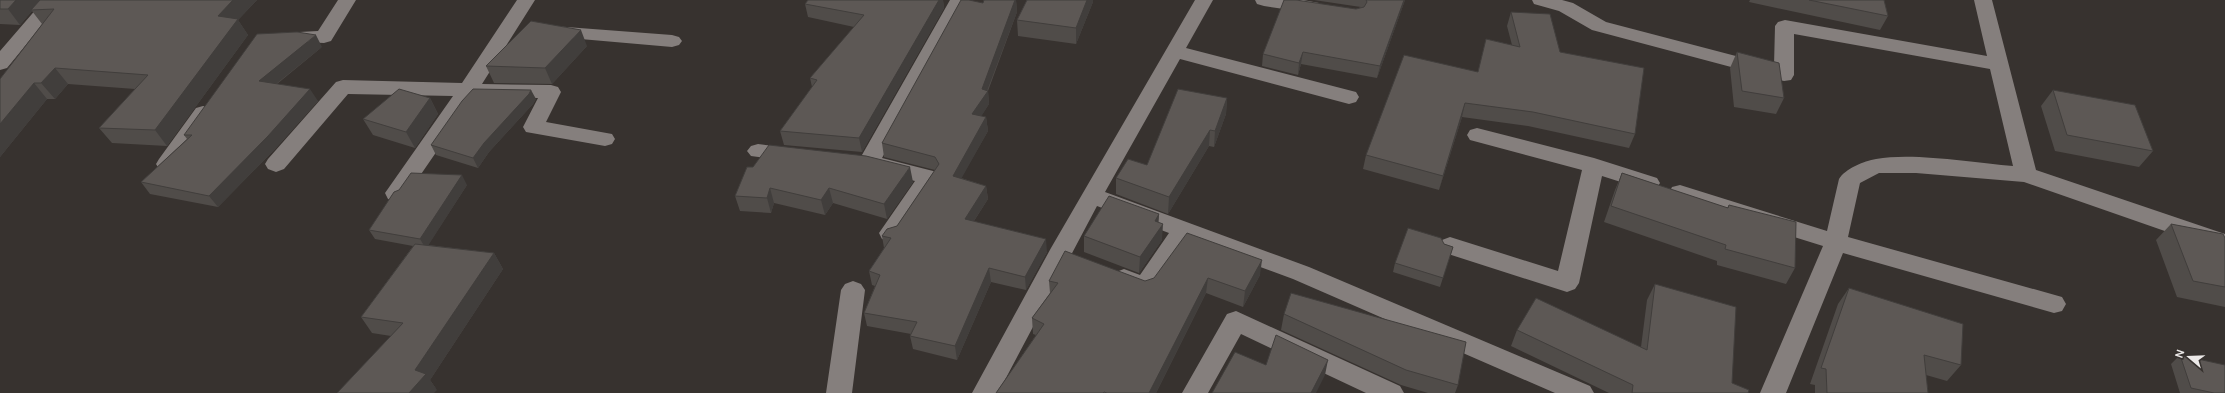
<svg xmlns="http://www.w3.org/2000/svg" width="2225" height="393" viewBox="0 0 2225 393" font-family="'DM Sans',sans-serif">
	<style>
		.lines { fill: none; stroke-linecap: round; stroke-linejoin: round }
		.street { fill: #857f7d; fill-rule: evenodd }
		.wall { fill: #504c49 }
		.shaded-wall { fill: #413e3c }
		.building { fill: #5d5855; stroke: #413e3c }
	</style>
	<rect width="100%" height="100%" fill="#37322f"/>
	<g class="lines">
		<!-- street -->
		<path class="street" d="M44,0H63L7,68L0,70V51Z
			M338,0H356L331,41L324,43L280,41L277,37L280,33L318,31Z
			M517,0H535L482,84L551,85L558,87L561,92L546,122L612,134L615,139L612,144L605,146L526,132L523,127L538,98L474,97L404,199L396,201L388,199L385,193L453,96L348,94L284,169L276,172L268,169L265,164L268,159L336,82L343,80L462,83Z
			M950,0H968L882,158L937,172L940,177L898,239L890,241L882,239L879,233L915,181L861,167L858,162Z
			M1195,0H1213L1186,48L1356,92L1359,97L1356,102L1349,104L1180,59L1105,192L1309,267L1590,386L1594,393H1555L1293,279L1189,241L1153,292C1140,297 1128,289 1116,284L1112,278L1116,272L1124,269L1140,275L1169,233L1097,206L998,393H972L1051,248Z
			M1255,0H1303L1319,3L1321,7L1319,11L1312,13L1264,6L1257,4Z
			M1532,0H1562L1573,3L1606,22L1774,66L1775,26L1778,22L1785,20L1987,56L1974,0H1992L2036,170L2225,234V252L2024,182L1916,173H1879L1860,183L1848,237L2062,297L2066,304L2062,311L2054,313L1843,253L1786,393H1760L1823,246L1672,199L1669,193L1672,187L1680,185L1827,231L1839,179C1845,169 1864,161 1876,159C1914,152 1974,163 2013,166L1990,69L1794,34V75L1791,80L1784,81L1592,30L1559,11L1534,4Z
			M553,26L672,35L679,37L682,41L679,45L672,47L546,36L543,32L546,28Z
			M203,106L210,108L213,113L210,118L175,169L167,172L159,169L156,164L159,159L196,108Z
			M1477,128L1594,158L1657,178L1660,183L1657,188L1649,191L1602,176L1579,283L1575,289L1567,292L1442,252L1439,246L1442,240L1450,237L1558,271L1582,170L1470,140L1467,135L1470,130Z
			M758,144L802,150L805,155L802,160L794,162L751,156L747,151L751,146Z
			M853,281L861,284L865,290L852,393H826L841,290L845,284Z
			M1236,311L1400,386L1404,393H1366L1241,334L1208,393H1182L1227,314Z"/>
	</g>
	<!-- wall -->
	<path class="wall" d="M0,0H257L238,20L248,35L167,146L112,143L99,128L135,89L68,84L55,99H47L0,157V79L42,24L32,11L20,25L0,24Z
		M808,0H943L944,8L862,152L784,145L780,131L812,87L810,78L854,27L808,17L805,4Z
		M984,0H1016L1017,12L988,91L989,104L981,116L986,117L988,131L961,178L986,186L988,199L974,221L1047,252L1026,290L991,282L957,360L913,349L910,336L911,334L867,326L864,313L875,286L872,285L869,271L884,248L882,236L897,226L935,170L884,157L882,143L983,3Z
		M1027,0H1093V2L1076,44L1018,36L1017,20Z
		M1314,0H1405L1377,78L1301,64L1298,75L1262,66L1263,54L1356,9L1361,7L1354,6Z
		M1750,0H1884L1888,16L1880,30L1749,2Z
		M1511,12L1560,52L1635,134L1629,148L1528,126L1462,117L1439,190L1363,169L1366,155L1478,72L1486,39L1512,45L1507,26Z
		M587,46L552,84L494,83L486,66Z
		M322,47L277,84L318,101L276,148L218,207L150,194L141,182L187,139L184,135Z
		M1737,52L1784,98L1776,114L1734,107L1730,68Z
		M2053,90L2153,151L2139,167L2055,151L2041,106Z
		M430,98L438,114L415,148L373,135L363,119Z
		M1227,98L1226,114L1214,147L1209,146L1168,214L1116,194V178L1147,165Z
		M536,99L533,104L489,152L478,168L436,155L431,145Z
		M747,167L913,182L887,219L833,203L825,215L774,203L771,213L740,211L735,196Z
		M1622,173L1727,208L1729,205L1795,268L1786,284L1717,265V261L1604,222L1615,190Z
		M467,185L428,245L494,253L503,269L430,380L437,390L391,336L372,333L361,317L413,246L375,239L369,230Z
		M1159,214L1158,222L1162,240L1139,273L1084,252V236Z
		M2171,224L2225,238V307L2177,297L2156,240Z
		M1444,244L1453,247L1440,287L1393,272L1395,263Z
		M1260,275L1243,307L1206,293L1156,393H996L1036,335L1033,334L1032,318L1050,293L1049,281H1145Z
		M1655,284L1732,383L1748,393H1609L1511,346L1517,330L1641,347L1647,300Z
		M1849,288L1961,365L1947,381L1926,375L1928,393H1815V385L1810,384L1838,304Z
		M1284,314L1458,385L1455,393H1428L1401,385L1281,330Z
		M2180,355L2225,393H2180L2171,364Z"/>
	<!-- shaded-wall -->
	<path class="shaded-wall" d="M16,0H42L31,10L32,11L20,25L8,9Z
		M233,0H257L238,20L248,35L167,146L155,130L218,16Z
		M939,0H943L944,8L862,152L859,138Z
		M1015,0H1016L1017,12L987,91H988L989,104L974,128L972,114Z
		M1087,0H1093V2L1076,44V28Z
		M1404,0H1405L1377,78L1380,66Z
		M581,30L587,46L552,84L545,68Z
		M316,35L322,47L266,92L259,81Z
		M1303,52L1301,64L1298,75L1299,63Z
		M55,68L68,84L55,99L41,83Z
		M34,83L47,99L0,157V124Z
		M310,89L318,101L276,148L218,207L209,196Z
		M531,90L536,99L533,104L489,152L478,168L473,158L484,143Z
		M430,98L438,114L415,148L406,132Z
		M1227,98L1226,114L1214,147L1215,131Z
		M1465,103L1462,117L1439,190L1443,176Z
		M986,117L988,131L955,190L953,176Z
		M1210,130L1209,146L1168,214L1169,197Z
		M910,167L913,182L887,219L884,204Z
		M462,175L467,185L426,249L420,239Z
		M986,186L988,199L966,233L965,219Z
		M770,188L774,203L771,213L767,198Z
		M829,188L833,203L825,215L821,200Z
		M1159,214L1158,231L1163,224L1162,240L1139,273L1140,257L1155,221Z
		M1046,239L1047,252L1026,290L1025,277Z
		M494,253L503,269L430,380L437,390L434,393H409L415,370Z
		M1262,260L1260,275L1243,307L1245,291Z
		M989,268L991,282L957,360L955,346Z
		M1208,278L1206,293L1156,393H1149Z
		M1328,360L1325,375L1316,393H1311Z"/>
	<!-- building -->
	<path class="building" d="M0,0H16L8,9H0Z
		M40,0H233L218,16L238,19L155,130L99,128L148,75L55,68L41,83H34L0,124V79L54,9L31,10Z
		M808,0H939L859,138L780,131L817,80L810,78L864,15L805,4Z
		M961,0H969L983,3L984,0H1015L982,89L988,91L972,114L986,117L953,176L986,186L965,219L1046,239L1025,277L989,268L955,346L910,336L917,322L864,313L880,275L869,271L891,238L882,236L887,229L897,226L939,164L935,157L882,143Z
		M1027,0H1087L1076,28L1017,20Z
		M1284,0H1296L1356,9L1364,7L1367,2L1366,0H1404L1380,66L1303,52L1299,63L1263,54Z
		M1809,0H1884L1888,16Z
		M1511,12L1550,14L1560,52L1644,68L1635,134L1533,112L1465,103L1443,176L1366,155L1404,55L1478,72L1486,39L1520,47Z
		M531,21L581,30L545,68L486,66Z
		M297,32L316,35L259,81L310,89L268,136L209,196L141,182L192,135H184L257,34Z
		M1737,52L1779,63L1784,98L1742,91Z
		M399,89L430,98L406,132L363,119Z
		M473,89L531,90L529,94L484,143L473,158L431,145L462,101Z
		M1178,89L1227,98L1215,131L1210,130L1169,197L1116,178L1128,159L1147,165Z
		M2053,90L2135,105L2153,151L2067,135Z
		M769,145L866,156L910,167L884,204L829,188L821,200L770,188L767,198L735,196L747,167H753Z
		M411,173L462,175L420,239L369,230L394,192L399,190Z
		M1622,173L1728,208L1729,205L1796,222L1795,268L1725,249L1726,245L1611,206Z
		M1109,196L1159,214L1155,221L1163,224L1140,257L1084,236Z
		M2171,224L2223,234L2225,238V287L2193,281Z
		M1408,228L1441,238L1444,244L1453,247L1443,278L1395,263Z
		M1187,233L1262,260L1245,291L1208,278L1149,393H1107L1104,392L1103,393H996L1044,324L1032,318L1058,283L1049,281L1065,251L1145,281L1154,278Z
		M415,244L494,253L415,370L426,374L409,393H337L403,323L361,317Z
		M1655,284L1736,307L1732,383L1749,390L1748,393H1632L1633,385L1517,330L1536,298L1647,350Z
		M1849,288L1963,324L1961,365L1924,355L1928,393H1827L1826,369L1821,368Z
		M1291,293L1466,342L1458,385L1406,370L1284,314Z
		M1276,335L1328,360L1311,393H1212L1235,352L1266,365Z
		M2180,355L2225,365V393H2214L2191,388Z"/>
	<!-- north arrow -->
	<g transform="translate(2189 357) rotate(289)" stroke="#37322f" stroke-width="3" paint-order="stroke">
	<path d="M0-3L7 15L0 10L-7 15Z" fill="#ece9e8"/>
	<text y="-6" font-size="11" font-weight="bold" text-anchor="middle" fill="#ece9e8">N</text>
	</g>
</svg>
